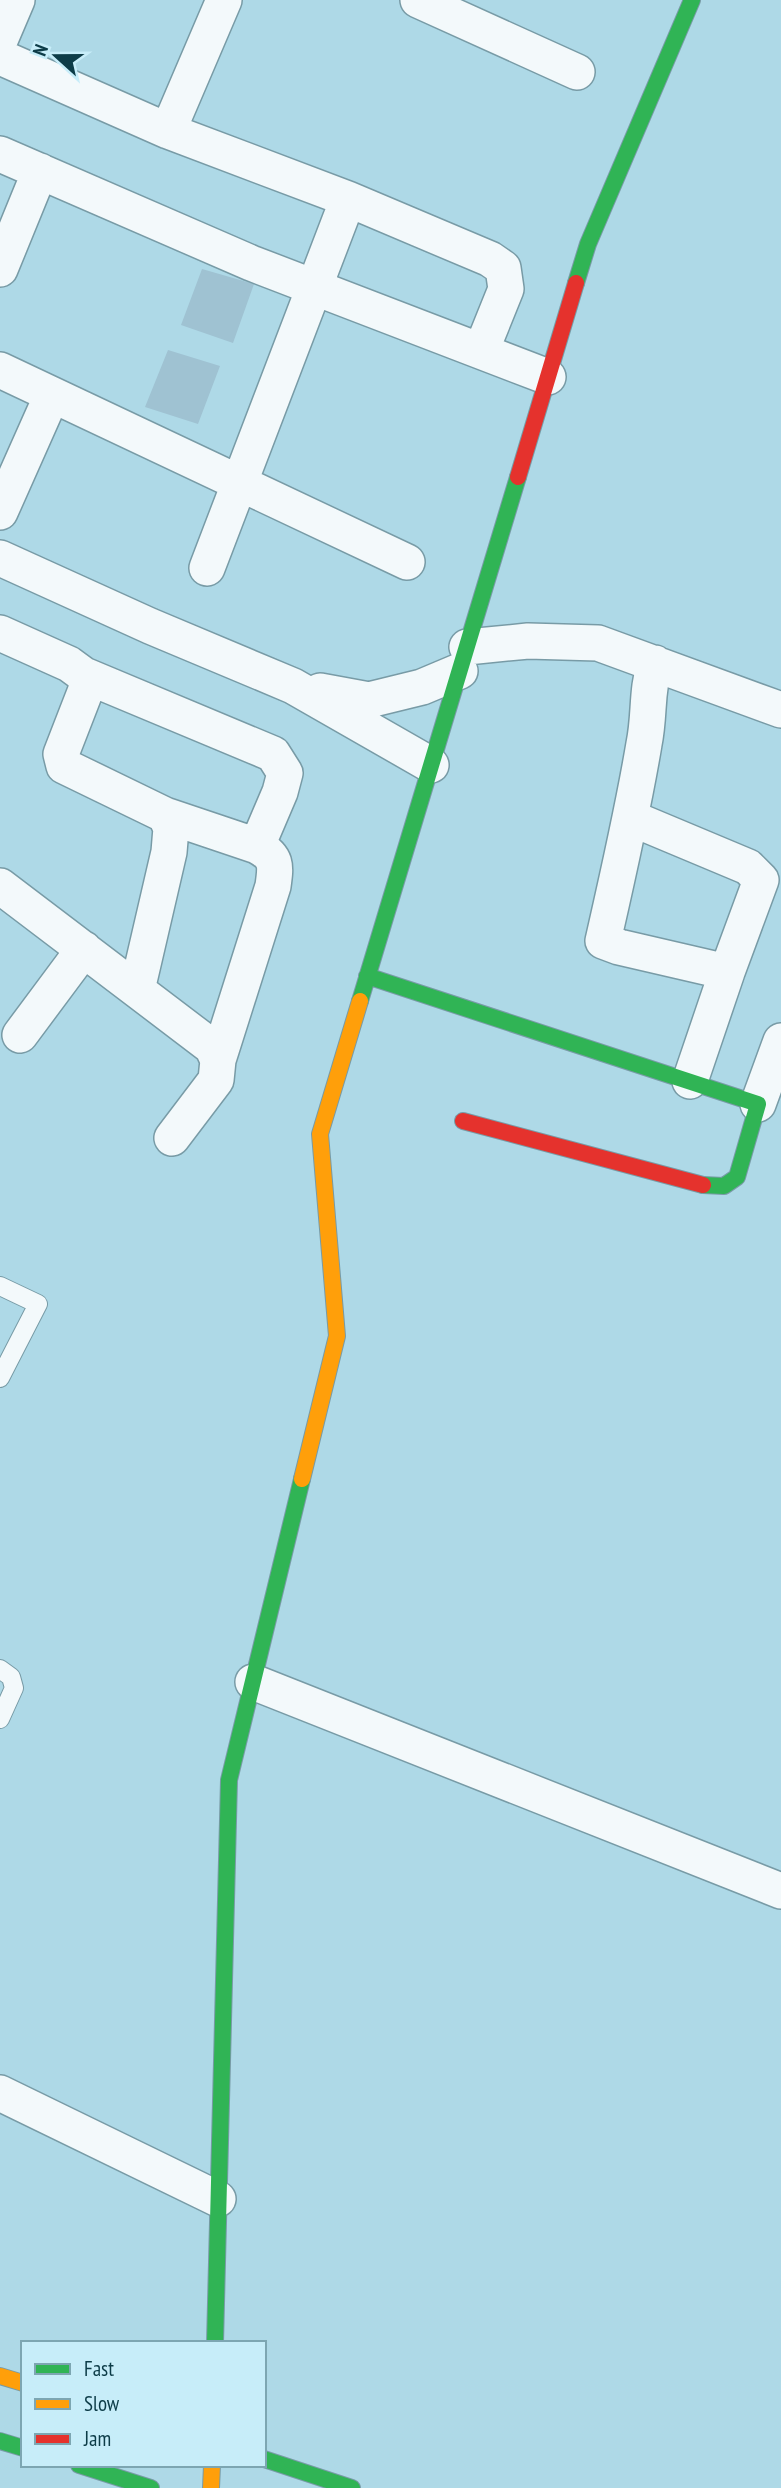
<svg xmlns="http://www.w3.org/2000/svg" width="781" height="2488" viewBox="0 0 781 2488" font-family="'PT Sans Narrow',sans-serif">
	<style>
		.building { fill: #9fc2d2 }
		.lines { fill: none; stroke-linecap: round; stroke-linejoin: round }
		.lane-casing { stroke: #789ba6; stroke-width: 20 }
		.street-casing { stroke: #789ba6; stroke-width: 38 }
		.fast-casing { stroke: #789ba6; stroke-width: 18 }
		.slow-casing { stroke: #789ba6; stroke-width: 18 }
		.jam-casing { stroke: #789ba6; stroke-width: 18 }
		.lane { stroke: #f3f9fb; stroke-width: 18 }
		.street { stroke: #f3f9fb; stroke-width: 35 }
		.fast { stroke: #30b455; stroke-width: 16 }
		.slow { stroke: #ff9f0a; stroke-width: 16 }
		.jam { stroke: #e5322d; stroke-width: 16 }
	</style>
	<rect width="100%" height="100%" fill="#aed9e7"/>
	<!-- building -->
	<path class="building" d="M202,269L254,284L233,343L181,325Z
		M168,350L220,366L198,424L145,407Z"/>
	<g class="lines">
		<!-- lane casing -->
		<g class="lane-casing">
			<path id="lane" d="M0,1286L38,1304L0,1378
				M0,1669L11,1677L14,1688L0,1719"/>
		</g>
		<!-- street casing -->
		<g class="street-casing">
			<path id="street" d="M418,0L577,72
				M0,40L17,0
				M0,57L168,131L348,199L490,259L503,268L506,289L481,351
				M168,131L224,0
				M0,154L251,263L548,377
				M0,269L40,171
				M0,370L407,562
				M0,512L52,395
				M0,558L150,626L293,686L431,765
				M207,568L348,199
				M0,633L69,664L84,675L87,687L61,754L64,766L165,815L171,828L169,852L137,990
				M467,647L528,641L598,643L781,710
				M655,663C646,691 650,715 644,744C633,810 618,875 603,941L619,947L727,972L690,1081
				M84,675L273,754L285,773L280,792L257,846
				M320,691L369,700L422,687L460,671
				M165,815L257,846C277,857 276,865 273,886L218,1060
				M631,818L748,867L761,880L727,972
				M0,886L212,1047L218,1060L216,1080L172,1138
				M20,1035L84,949
				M758,1104L781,1041
				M253,1682L781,1891
				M0,2093L218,2199"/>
		</g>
		<!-- fast casing -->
		<g class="fast-casing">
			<path id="fast" d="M576,283L588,244L692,0
				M367,976L758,1104L737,1177L724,1186L703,1185
				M360,1001L518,477
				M215,2343L229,1780L302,1479
				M0,2441L23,2448
				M264,2459L352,2488
				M79,2465L151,2488"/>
		</g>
		<!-- slow casing -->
		<g class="slow-casing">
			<path id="slow" d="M302,1479L337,1336L320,1134L360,1001
				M0,2376L23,2383
				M211,2488L212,2465"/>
		</g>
		<!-- jam casing -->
		<g class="jam-casing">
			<path id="jam" d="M518,477L576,283
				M463,1121L703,1185"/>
		</g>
		<!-- lane -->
		<use href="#lane" class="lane"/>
		<!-- street -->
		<use href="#street" class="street"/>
		<!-- fast -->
		<use href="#fast" class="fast"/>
		<!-- slow -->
		<use href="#slow" class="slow"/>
		<!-- jam -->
		<use href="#jam" class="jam"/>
	</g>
	<!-- legend -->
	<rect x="21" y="2341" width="245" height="126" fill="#c7edf9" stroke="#7da6b2" stroke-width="2"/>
	<rect x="35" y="2364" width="35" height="10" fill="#30b455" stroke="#7da6b2" stroke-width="2"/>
	<text x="84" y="2376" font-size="21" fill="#0d3c48">Fast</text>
	<rect x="35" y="2399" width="35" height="10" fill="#ff9f0a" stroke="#7da6b2" stroke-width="2"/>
	<text x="84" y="2411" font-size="21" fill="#0d3c48">Slow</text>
	<rect x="35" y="2434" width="35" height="10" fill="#e5322d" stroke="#7da6b2" stroke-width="2"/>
	<text x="84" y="2446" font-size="21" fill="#0d3c48">Jam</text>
	<!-- north arrow -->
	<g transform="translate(56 56) rotate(291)" stroke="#c7edf9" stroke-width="5" paint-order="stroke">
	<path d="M0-5L12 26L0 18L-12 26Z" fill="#0d3c48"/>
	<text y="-10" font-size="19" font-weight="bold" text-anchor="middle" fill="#0d3c48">N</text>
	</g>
</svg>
